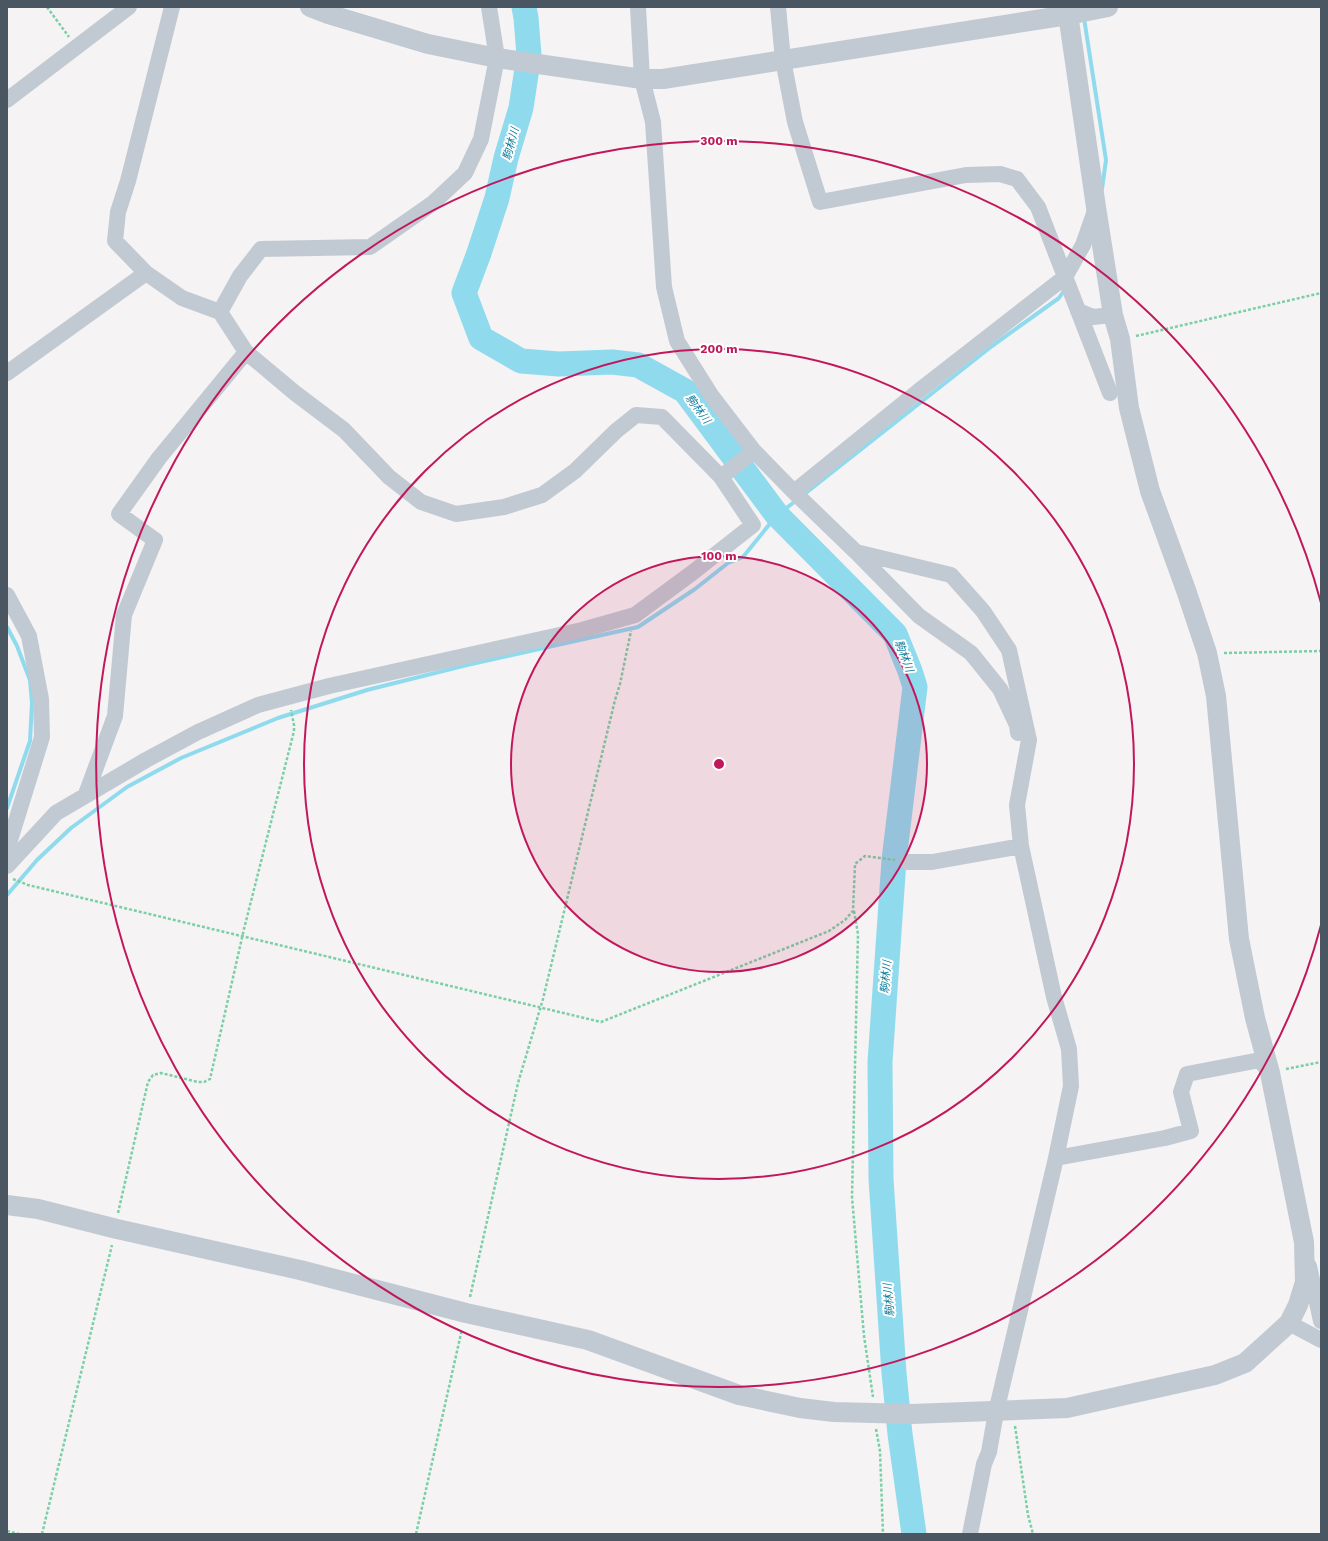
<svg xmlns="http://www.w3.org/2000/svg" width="1328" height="1541" viewBox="0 0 1328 1541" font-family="'Work Sans','Noto Sans JP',sans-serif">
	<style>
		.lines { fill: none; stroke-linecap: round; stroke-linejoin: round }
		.stream { stroke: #90daee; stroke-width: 4 }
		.river { stroke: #90daee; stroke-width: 25 }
		.path { stroke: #7ad0a6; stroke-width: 2.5; stroke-dasharray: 3 2; stroke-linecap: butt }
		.minor { stroke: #c1cad2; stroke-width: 16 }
		.tertiary { stroke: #c1cad2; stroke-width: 20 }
		.ring { fill: none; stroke: #c2185b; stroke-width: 2 }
		.labels { text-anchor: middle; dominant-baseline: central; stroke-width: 4; stroke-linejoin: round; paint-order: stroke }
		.water-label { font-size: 11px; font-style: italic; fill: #0c7c9b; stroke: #fff }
		.centre { fill: #c2185b; stroke: #fff; stroke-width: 2 }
		.ring-label { font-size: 12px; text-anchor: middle; font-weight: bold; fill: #c2185b; stroke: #fff; stroke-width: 4; stroke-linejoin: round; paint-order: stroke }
	</style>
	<rect width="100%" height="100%" fill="#f5f3f3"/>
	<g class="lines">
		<!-- stream -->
		<path class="stream" d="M1084,18L1106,160L1102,189
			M802,496L992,346L1059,298L1065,289
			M7,627L17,646L30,680L32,703L30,741L7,808
			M7,895L37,860L71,828L127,787L181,758L278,718L367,690L467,665L638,627L695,589L728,563L743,557L777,515L797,500"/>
		<!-- river -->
		<path class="river" d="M524,7L526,18L529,55L521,108L506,158L497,198L479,253L464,293L481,338L521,361L559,364L612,362L638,365L685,391L777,515L895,634L910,671L915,687L894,860L880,1062L881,1179L894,1373L900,1434L914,1534"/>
		<!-- path -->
		<path class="path" d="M47,7L69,37
			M1136,336L1321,293
			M1224,653L1321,651
			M13,879L28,885L601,1022L829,931L845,920L853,911L855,864L865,856L895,860
			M854,911L858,934L852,1197L864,1336L873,1397
			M1286,1069L1321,1062
			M118,1213L148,1082L153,1075L161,1073L198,1082H204L210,1079L244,929L294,731V725L291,710
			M470,1297L518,1083L543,999L615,700L620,684L631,631
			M1015,1426L1028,1515L1033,1534
			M876,1429L880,1451L883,1534
			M7,1531L19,1534
			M42,1534L112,1245
			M416,1534L462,1329"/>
		<!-- minor -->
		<path class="minor" d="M638,7L642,79L653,122L664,287L677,341L711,395L754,451L794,492L856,552L919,616L971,653L1000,689L1017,725L1018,733
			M778,7L783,60L795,122L820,202L966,175L1000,174L1017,179L1038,207L1110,393
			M7,100L129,7
			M1078,311L1093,317L1113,315
			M220,312L240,276L261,249L370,247L433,203L465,173L481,139L497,58L489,7
			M7,373L146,273
			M721,477L754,451
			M794,492L920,390L1065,277L1083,245L1096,208
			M856,552L951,575L983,611L1009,650L1029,740L1017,805L1021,846L1054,997L1069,1049L1071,1086L1056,1158L996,1412L989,1452L984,1464L970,1534
			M7,595L29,636L41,699L42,737L7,850
			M86,794L115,716L124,615L155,540L119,514L159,458L246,352
			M908,862H932L1021,846
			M7,866L56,813L146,760L198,732L258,705L329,686L582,630L635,615L692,573L753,525L721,477L662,417L636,415L616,431L575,471L542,495L504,507L456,514L421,502L389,477L344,430L295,393L246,352L220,312L182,298L146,273L115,241L118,212L128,181L172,7
			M1056,1158L1165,1138L1191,1131L1181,1092L1187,1074L1260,1060L1270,1073
			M1309,1266L1321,1321
			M1289,1323L1321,1340"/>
		<!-- tertiary -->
		<path class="tertiary" d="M310,7L328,14L428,44L497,58L642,79H663L1068,15L1108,7
			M7,1205L38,1209L117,1229L300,1270L466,1313L588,1340L739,1395L800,1408L834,1412L912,1414L1067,1408L1215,1375L1245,1363L1289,1323L1298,1305L1305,1282L1304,1242L1270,1073L1255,1018L1239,939L1216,696L1207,653L1186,590L1150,491L1129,408L1120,339L1113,315L1096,207L1067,7"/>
	</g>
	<!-- distance rings -->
	<circle cx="719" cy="764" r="208" fill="#c2185b" fill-opacity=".12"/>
	<g class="ring">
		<circle cx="719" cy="764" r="208"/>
		<circle cx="719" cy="764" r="415"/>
		<path d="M1321 925A623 623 0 1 1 1321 603"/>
	</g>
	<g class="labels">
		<!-- water labels -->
		<g class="water-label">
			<text transform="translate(511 144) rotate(-75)">駒林川</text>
			<text transform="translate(698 409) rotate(53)">駒林川</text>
			<text transform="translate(904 656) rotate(69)">駒林川</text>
			<text transform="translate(886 977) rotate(-86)">駒林川</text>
			<text transform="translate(889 1300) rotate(-94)">駒林川</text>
		</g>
	</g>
	<circle cx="719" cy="764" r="6" class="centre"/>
	<g class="ring-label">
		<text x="719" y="145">300 m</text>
		<text x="719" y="353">200 m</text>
		<text x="719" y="560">100 m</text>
	</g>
	<!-- border -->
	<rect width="1328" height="1541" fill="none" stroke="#4a5661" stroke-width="16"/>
</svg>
